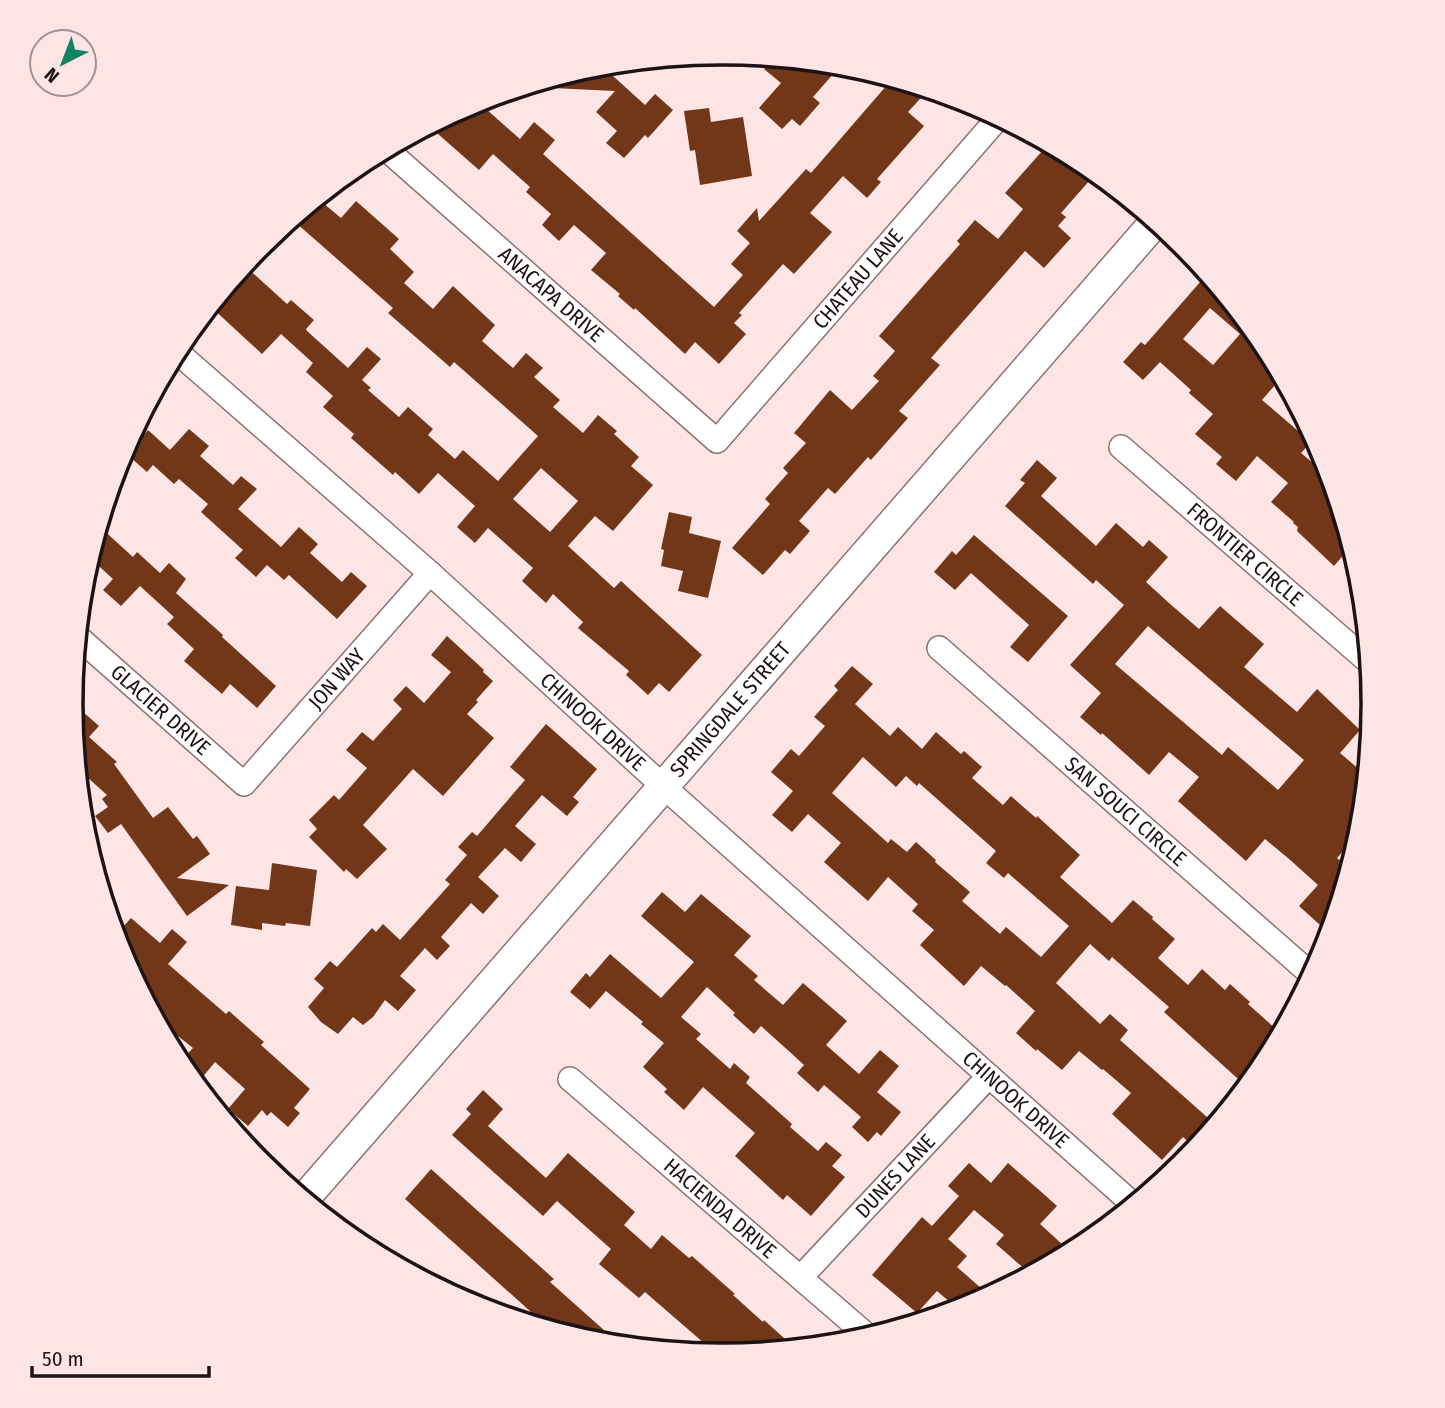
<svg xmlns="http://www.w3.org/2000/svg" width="1445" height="1408" viewBox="0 0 1445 1408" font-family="'Fira Sans Condensed',sans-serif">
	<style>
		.building { fill: #723719; fill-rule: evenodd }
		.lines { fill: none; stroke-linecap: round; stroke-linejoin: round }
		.minor-casing { stroke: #8d7273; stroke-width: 26 }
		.major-casing { stroke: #8d7273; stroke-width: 33 }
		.minor { stroke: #fff; stroke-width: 23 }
		.major { stroke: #fff; stroke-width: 30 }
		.labels { text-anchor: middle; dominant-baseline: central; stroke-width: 7; stroke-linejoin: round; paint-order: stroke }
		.street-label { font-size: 21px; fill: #1d1314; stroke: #fde5e6 }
		.rim { fill: none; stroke: #1d1314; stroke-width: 3.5 }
	</style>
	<rect width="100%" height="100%" fill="#fde5e6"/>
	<!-- building -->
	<path class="building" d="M775,58L842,64L813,97L820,103L800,126L792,119L782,129L759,108L781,83L764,69Z
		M613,63V76L645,105L655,94L673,110L648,138L645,135L624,158L606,143L617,131L596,112L615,91L531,87V85L596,65Z
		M893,78L929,89L908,112L924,126L877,179L881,182L867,198L843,176L810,213L832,232L794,274L783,264L739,313L742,315L734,323L746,334L719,364L695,342L685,354L635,308L634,310L618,296L620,294L591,270L606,253L574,225L559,241L542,225L551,214L526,192L530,187L493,154L479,170L438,134L453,117L450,115L477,101L520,139L534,122L555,140L543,154L714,307L743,275L731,264L750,243L737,231L757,208L759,221L806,169L811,173Z
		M709,108L711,122L743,117L752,176L700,185L695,150L690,151L684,111Z
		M1044,149L1060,163L1068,154L1085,163L1097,172L1061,213L1066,217L1058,226L1071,238L1044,268L1025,251L931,358L940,365L899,411L908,418L871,460L868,457L835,494L828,488L799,521L810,531L790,554L785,550L763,575L732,548L770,504L765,499L788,473L783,468L806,443L794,433L830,390L852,410L879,381L873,376L895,351L879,336L960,244L957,241L975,220L998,239L1023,209L1005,193Z
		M317,198L341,218L356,201L399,239L390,249L414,272L404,283L433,309L453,286L495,325L482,341L513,368L526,353L543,368L534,377L560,400L553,407L583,433L598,415L617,431L614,434L639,457L631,466L653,485L613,531L595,516L568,546L614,588L621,581L702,655L669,692L659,683L648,695L626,675L629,671L578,628L583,622L553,594L546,603L522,581L533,568L488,528L475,543L457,527L475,506L438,473L419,494L395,472L393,475L351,438L354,434L323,407L333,396L306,372L313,363L281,334L262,354L210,306L244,265L287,304L291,300L314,320L306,329L307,331L348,368L367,347L381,359L362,380L371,388L368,390L399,417L408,407L433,429L428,435L455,459L463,450L498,481L538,436L454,362L450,367L388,313L393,308L295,222ZM541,468L578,501L550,532L513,499Z
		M1208,273L1264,342L1283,376L1262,400L1311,442L1301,453L1332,479L1352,545L1334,566L1297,531L1298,527L1293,523L1294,522L1271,502L1288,483L1257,456L1236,481L1216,464L1222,457L1195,434L1213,414L1189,393L1191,390L1160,362L1143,380L1123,362L1141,342L1145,345ZM1210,308L1240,334L1213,365L1183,339Z
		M189,429L209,446L200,456L233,485L241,476L257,489L238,509L281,547L299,527L318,544L310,553L342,582L351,572L367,586L337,619L289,575L284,580L267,565L256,577L235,558L243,550L201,512L208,504L179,479L174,484L153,465L147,472L131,458L137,451L133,447L148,430L170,450Z
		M1037,460L1057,478L1041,496L1096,546L1116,523L1143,547L1149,540L1168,557L1146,582L1169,603L1199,629L1220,606L1264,644L1244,667L1297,712L1317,689L1360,730L1340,753L1367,776L1362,830L1337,858L1350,869L1330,934L1299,906L1318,885L1288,858L1265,839L1246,861L1178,801L1199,777L1169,752L1149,775L1102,733L1101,735L1080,717L1101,693L1070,665L1124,605L1096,580L1093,584L1005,506L1025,483L1020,480ZM1148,626L1304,760L1278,790L1228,747L1222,755L1115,664Z
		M669,512L692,517L689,533L721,541L708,598L678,591L683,571L661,566L664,550L661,549Z
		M99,526L133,557L137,552L160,573L169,563L186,579L176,593L223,635L222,637L276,686L257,708L230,684L222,694L184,661L194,649L167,624L174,617L140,586L121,606L103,590L113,579L89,557Z
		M974,535L1068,616L1028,662L1010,647L1029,625L971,573L955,590L934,572L952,551L956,555Z
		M447,636L484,670L483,672L493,681L476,700L478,702L467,714L494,738L443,796L413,769L363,825L387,849L357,879L346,869L344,872L309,837L317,829L309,820L334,795L339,800L367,768L346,750L362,732L373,741L402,709L393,700L406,686L424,703L451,672L431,655Z
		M852,666L873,684L855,704L890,736L898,727L922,749L936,732L961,754L964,751L982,767L972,778L1003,805L1011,796L1036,818L1037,816L1080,855L1060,877L1112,923L1133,900L1153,917L1152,919L1175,939L1158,958L1188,985L1202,969L1225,990L1230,984L1250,1002L1248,1004L1276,1029L1257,1051L1267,1060L1247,1087L1164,1012L1169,1007L1112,957L1109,961L1090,944L1056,983L1100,1024L1110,1014L1128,1030L1120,1040L1216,1125L1196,1149L1183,1137L1162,1160L1112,1114L1131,1093L1103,1069L1102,1070L1079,1051L1062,1070L1037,1049L1036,1051L1016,1033L1035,1011L1006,985L1005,986L981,966L964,986L920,945L934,930L912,911L918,904L888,877L868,901L824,862L841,843L808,814L792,832L772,815L793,791L771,772L791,749L799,756L825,726L814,717L838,690L834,686ZM863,757L896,787L906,776L917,786L919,783L996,851L986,863L1004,878L1008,873L1069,926L1041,957L1006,927L1000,934L962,901L970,892L935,862L936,860L916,842L907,852L891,839L888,843L832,793Z
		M82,711L99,726L89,737L117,762L114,764L153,818L168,807L193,839L197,836L210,854L177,878L229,885L187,916L121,824L108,833L95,816L108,807L102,799L107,795L77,768L73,721Z
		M546,724L597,769L573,797L579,802L567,816L542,795L515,826L536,844L521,862L505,848L478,877L499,896L483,914L471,903L441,937L450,946L437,960L425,948L400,976L416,990L398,1011L385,1000L373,1017L363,1025L353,1017L338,1034L321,1022L308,1007L324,988L314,979L330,961L337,967L372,928L376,932L383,924L400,940L450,884L445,880L467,855L458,847L472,832L477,836L525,780L510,767Z
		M272,863L317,870L310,926L286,923L285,926L262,923V930L231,925L236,886L269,890Z
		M662,892L685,912L701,894L751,936L734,955L758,976L754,980L783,1005L803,983L847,1021L826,1045L859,1074L880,1050L899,1066L877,1092L901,1112L881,1136L877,1132L868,1142L852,1127L861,1117L824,1085L818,1092L797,1073L804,1065L791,1053L761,1026L754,1034L733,1015L735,1013L707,987L681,1017L701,1034L696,1039L730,1069L734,1063L750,1077L746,1083L792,1124L790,1127L818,1151L826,1142L842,1155L832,1166L845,1177L811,1216L787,1195L783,1200L735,1156L755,1133L703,1087L684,1110L664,1092L667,1089L643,1067L664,1043L641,1024L643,1022L606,991L590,1009L570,992L586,973L590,977L610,954L661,998L694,962L641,916Z
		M131,918L160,943L172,929L187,942L168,964L226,1014L229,1011L264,1042L261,1045L310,1089L294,1108L300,1113L288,1127L271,1112L267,1116L262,1110L248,1126L228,1109L245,1089L215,1062L201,1079L181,1061L193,1048L154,1017L120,953L115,936Z
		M483,1090L503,1109L488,1126L546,1178L568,1153L635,1212L624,1225L651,1249L662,1235L689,1258L692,1256L735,1294L733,1295L763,1322L764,1320L784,1338L782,1340L793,1349L722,1355L697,1353L705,1344L645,1292L639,1298L599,1264L611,1249L557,1201L543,1216L452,1135L471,1114L466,1109Z
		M969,1163L991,1183L1008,1163L1038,1189L1057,1206L1040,1224L1063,1245L1047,1264L1039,1258L1027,1271L996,1244L1004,1235L974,1210L948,1239L967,1256L957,1267L990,1296L971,1306L959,1310L937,1291L917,1313L872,1275L922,1217L932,1226L959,1196L948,1186Z
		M431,1169L554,1279L550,1282L605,1331L595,1343L523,1321L531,1312L405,1199Z"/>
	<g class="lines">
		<!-- minor casing -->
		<g class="minor-casing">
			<g id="minor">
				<path id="s1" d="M386,149L717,441L999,117"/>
				<path id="s2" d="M176,351L430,573L664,787L1134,1205"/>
				<path id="s3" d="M1121,447L1370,663"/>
				<path id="s4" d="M78,637L244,784L430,573"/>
				<path id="s5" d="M939,648L1313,976"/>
				<path id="s6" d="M570,1079L869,1337"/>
				<path id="s7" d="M801,1277L989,1076"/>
			</g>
		</g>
		<!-- major casing -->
		<g class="major-casing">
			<g id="major">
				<path id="s8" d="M304,1199L1156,221"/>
			</g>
		</g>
		<!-- minor -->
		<use href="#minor" class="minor"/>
		<!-- major -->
		<use href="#major" class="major"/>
	</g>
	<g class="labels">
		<!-- street labels -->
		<g class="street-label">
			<text stroke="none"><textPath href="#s1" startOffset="656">CHATEAU LANE</textPath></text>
			<text stroke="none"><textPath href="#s1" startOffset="220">ANACAPA DRIVE</textPath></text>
			<text stroke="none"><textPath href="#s3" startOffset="164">FRONTIER CIRCLE</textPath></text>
			<text stroke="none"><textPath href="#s4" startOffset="362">JON WAY</textPath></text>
			<text stroke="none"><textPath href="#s8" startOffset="649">SPRINGDALE STREET</textPath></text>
			<text stroke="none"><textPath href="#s4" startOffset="110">GLACIER DRIVE</textPath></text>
			<text stroke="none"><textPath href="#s2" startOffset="558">CHINOOK DRIVE</textPath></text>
			<text stroke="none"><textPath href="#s5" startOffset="248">SAN SOUCI CIRCLE</textPath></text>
			<text stroke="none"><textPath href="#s2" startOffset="1125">CHINOOK DRIVE</textPath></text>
			<text stroke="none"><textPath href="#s7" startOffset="138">DUNES LANE</textPath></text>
			<text stroke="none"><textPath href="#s6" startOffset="198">HACIENDA DRIVE</textPath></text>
		</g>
	</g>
	<!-- crop -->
	<path d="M0 0H1445V1408H0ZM83 704a639 639 0 1 1 1278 0a639 639 0 1 1-1278 0Z" fill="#fde5e6" fill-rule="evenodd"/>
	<path class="rim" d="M83 704a639 639 0 1 1 1278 0a639 639 0 1 1-1278 0Z"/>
	<!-- north arrow -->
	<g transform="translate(63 63) rotate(222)"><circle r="33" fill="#fde5e6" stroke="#a39192" stroke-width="2"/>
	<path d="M0-5L12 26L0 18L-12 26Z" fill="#0f8362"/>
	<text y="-10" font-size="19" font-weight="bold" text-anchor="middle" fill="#1d1314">N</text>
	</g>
	<!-- scale -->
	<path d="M32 1366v10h177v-10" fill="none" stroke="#1d1314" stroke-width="3.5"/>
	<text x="42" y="1366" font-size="21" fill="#1d1314" stroke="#fde5e6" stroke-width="5" paint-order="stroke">50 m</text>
</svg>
